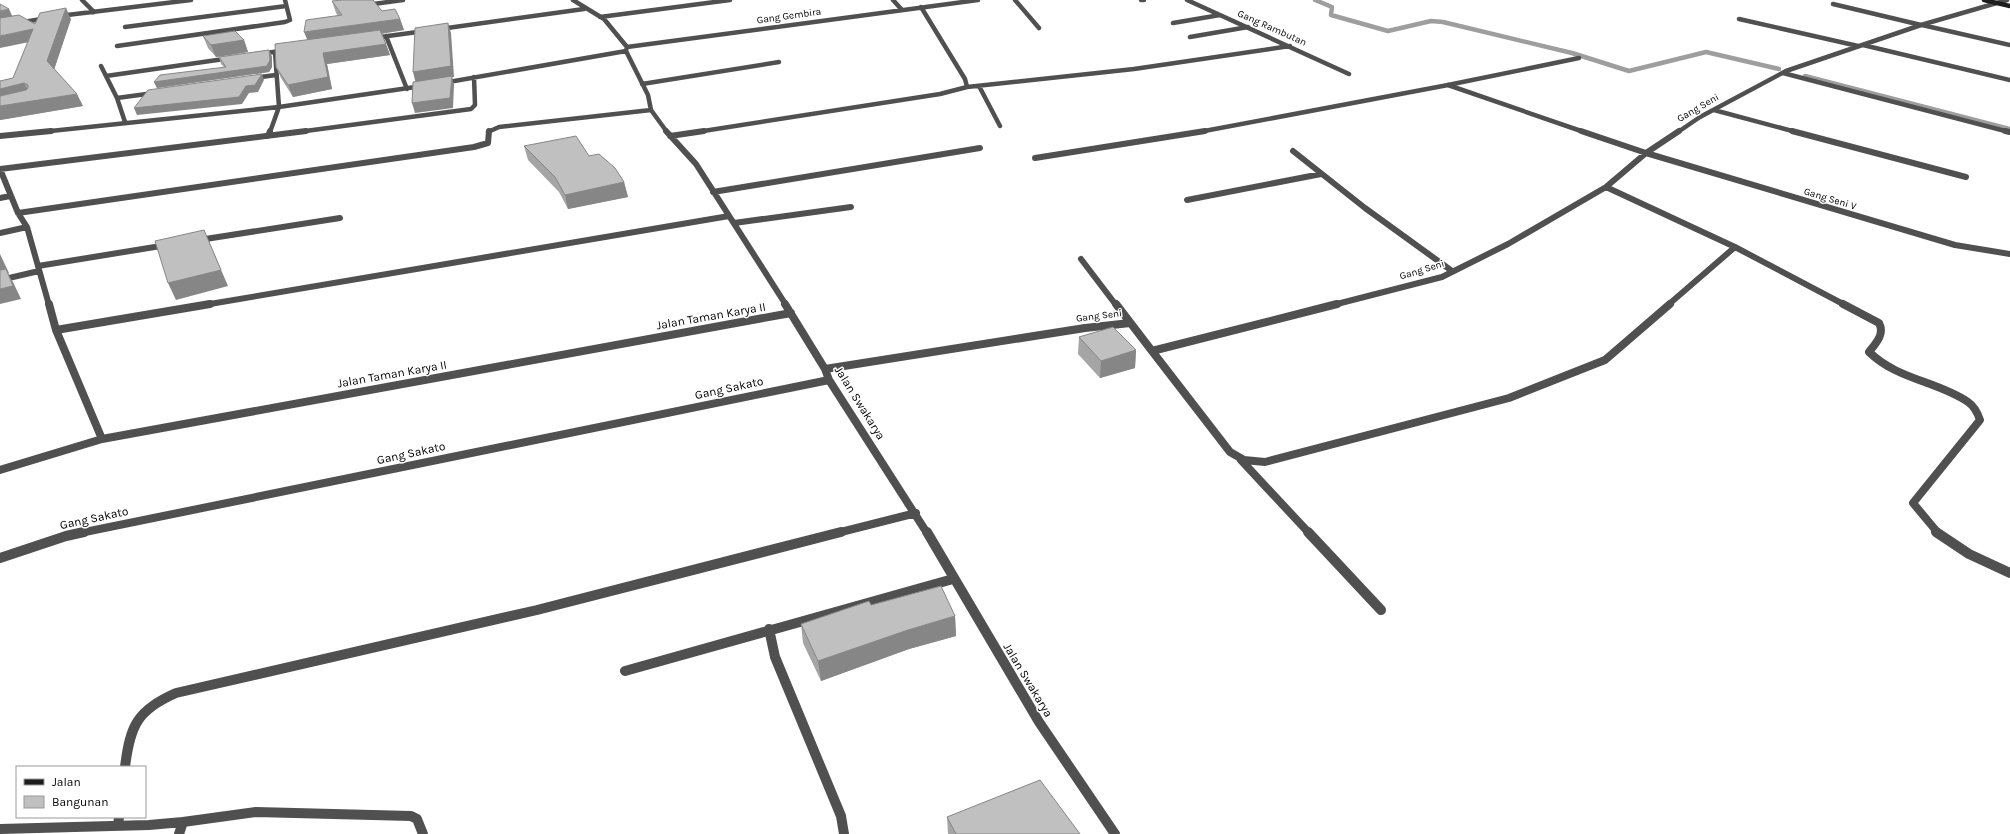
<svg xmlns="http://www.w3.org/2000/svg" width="2010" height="834" viewBox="0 0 2010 834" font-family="Karla,sans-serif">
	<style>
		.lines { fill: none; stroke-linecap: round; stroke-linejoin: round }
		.stream { stroke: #9e9e9e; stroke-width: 4.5 }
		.lane-far1 { stroke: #505050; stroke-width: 4.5 }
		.lane { stroke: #505050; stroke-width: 6 }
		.street-far3 { stroke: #505050; stroke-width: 4.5 }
		.street-far2 { stroke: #505050; stroke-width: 6 }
		.street-far1 { stroke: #505050; stroke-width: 8 }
		.street { stroke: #505050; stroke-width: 10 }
		.secondary { stroke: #1d1d1d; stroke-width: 4.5 }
		.wall { fill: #a5a5a5 }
		.shaded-wall { fill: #868686 }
		.building { fill: #c0c0c0; stroke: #868686 }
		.labels { text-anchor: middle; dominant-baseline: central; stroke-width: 3; stroke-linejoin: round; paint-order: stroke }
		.far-street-label { font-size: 10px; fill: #000; stroke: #fff }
		.street-label { font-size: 12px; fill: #000; stroke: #fff }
	</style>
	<rect width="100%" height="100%" fill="#fff"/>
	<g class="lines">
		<!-- stream -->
		<path class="stream" d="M1315,0L1332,7L1331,15L1388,31L1431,21L1443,22L1572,53L1629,71L1706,52L1779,69
			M1805,76L2010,129"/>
		<!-- lane-far1 -->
		<path class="lane-far1" d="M1141,0H1144
			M1833,4L1921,25
			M1190,37L1248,27
			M1448,85L1579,58"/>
		<!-- lane -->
		<path class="lane" d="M199,240L340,218
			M38,266L167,245"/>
		<!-- street-far3 -->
		<path class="street-far3" d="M82,0L94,12
			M573,0L604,19L627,47L626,51L648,95L651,110L667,132
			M893,0L902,10
			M1015,0L1039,28
			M1187,0L1349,74
			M366,5L403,0
			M59,16L191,0
			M600,17L730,0
			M1739,19L1858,46
			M1173,23L1220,15
			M1922,25L2010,45
			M0,26L47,18
			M125,27L286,6
			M440,29L584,9
			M386,36L407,89
			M373,38L425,31
			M1863,45L2010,80
			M117,46L285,22L290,20L285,0
			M627,47L978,0
			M260,54L286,50
			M101,66L106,76
			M1783,73L2009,132
			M253,78L276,75
			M443,83L626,51
			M642,84L779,62
			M979,86L1000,126
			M967,87L1134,69L1290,46
			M117,98L154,93
			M1714,110L1796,132
			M125,122L117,98L106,76L231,58
			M41,132L279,107L422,86
			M270,132L279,107L275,52
			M298,132L471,109L475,105L474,77
			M488,132L499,127L651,110
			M697,132L940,94L967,87L965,79L921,7
			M1199,132L1448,85L1584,132
			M1678,132L1700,117L1786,71L1921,25L2007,0"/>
		<!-- street-far2 -->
		<path class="street-far2" d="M666,131L696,164L786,305
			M1581,131L1646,153L1955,245L2010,254
			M1792,131L1966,177
			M2005,131L2010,132
			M0,136L51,131
			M268,136L270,131
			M670,136L704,131
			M1293,151L1365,208L1452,271
			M1035,158L1205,131
			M0,169L306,131
			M0,169L18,213L27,227L49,305
			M1606,187L1735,247L1845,305
			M713,192L980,148
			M0,198L10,196
			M1187,200L1321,174
			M18,213L474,147L488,143L489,131
			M734,223L851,207
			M0,233L27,227
			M1081,259L1116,305
			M0,280L39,271
			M204,305L729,216
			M1333,305L1442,277L1508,244L1606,187L1646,153L1679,131
			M1668,305L1735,247"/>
		<!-- street-far1 -->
		<path class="street-far1" d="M49,304L56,330L102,439
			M785,304L825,369L829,380L927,533
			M1116,304L1152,351L1337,304
			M1843,304L1879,323C1885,334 1876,343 1869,352C1898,380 1937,381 1968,402C1974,406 1978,414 1980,420L1913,503L1938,533
			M56,330L210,304
			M1152,351L1230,452L1244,460L1265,462L1509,398L1605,360L1670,304
			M825,369L1085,328L1130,323
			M1241,460L1309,533
			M0,470L102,439L791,313
			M80,533L829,380
			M837,533L916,513"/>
		<!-- street -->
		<path class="street" d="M927,532L1039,722L1115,834
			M1308,532L1381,610
			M1936,532L1969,554L2010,573
			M0,558L66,536L84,532
			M769,629L775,657L841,816L844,834
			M625,671L953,579
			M125,767C130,726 137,710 176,693L537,610L841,532
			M183,822L256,812L411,816L417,819L423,834
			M118,826L119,817
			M0,829L149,825L183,822L179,834"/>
		<!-- secondary -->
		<path class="secondary" d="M1984,0L2010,6"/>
	</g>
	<!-- wall -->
	<path class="wall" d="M332,1L382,11L400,19L404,30L382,34L390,55L327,64L332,89L293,97L281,78L276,67L307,40L338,16L336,13Z
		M12,16L35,24L71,19L54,69L83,106L0,120V81L13,78L28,43Z
		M203,36L244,40L248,52L216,57L208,48Z
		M269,50L272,57V67L269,72L157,88L154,82L224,67L221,64L219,57Z
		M524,146L589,156L624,182L628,197L568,209L559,192L528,160Z
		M1079,337L1136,350L1135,368L1100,378L1078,354Z
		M871,605L955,616L956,636L909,649L821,681L803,643L801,624Z
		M947,817L1080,834H948Z"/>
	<!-- shaded-wall -->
	<path class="shaded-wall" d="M66,8L71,19L53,73L47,61Z
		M9,9L14,20L0,23V11Z
		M400,19L404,30L309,44L304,32Z
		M448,23L451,33L454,77H452L454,85L453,108L415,113L412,103L416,84L413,72Z
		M33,29L39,40L0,48V36Z
		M244,40L248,52L216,57L211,45Z
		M386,44L390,55L327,64L332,89L293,97L288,85L323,53Z
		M269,50L272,57V67L269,72L157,88L154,82L267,66Z
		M262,74L264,80L258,92L249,93L242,104L137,115L134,108L246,86Z
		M24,83L31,95L0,100V89Z
		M77,94L83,106L0,120V106Z
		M624,182L628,197L568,209L565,195Z
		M204,230L228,286L176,300L168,283Z
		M0,254L9,273L8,274L13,282L21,299L0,304Z
		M1136,350L1135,368L1100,378L1101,361Z
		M955,616L956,636L909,649L821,681L818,661L908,630Z"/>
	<!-- building -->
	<path class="building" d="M342,0H373L382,11L395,9L400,19L304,32L306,20L342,15L332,1Z
		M0,4L9,9L0,11Z
		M66,8L47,61L77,94L0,106V96L26,90L28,88V85L24,83L0,89V81L13,78L33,29L0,36V18L19,15L35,24L40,13Z
		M448,23L451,66L413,72L415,28Z
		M380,30L386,44L323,53L328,77L288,85L276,67L275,44Z
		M235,31L244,40L211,45L203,36Z
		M269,50L270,60L267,66L154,82L160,75L226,67L219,57Z
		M262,74L255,85L246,86L239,97L134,108L148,90Z
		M452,76L450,98L412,103L413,82Z
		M576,136L589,156L599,154L615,168L624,182L565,195L555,177L524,146Z
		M204,230L221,270L168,283L155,241Z
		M6,269L13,286L0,289V270Z
		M1113,327L1136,350L1101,361L1079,337Z
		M941,586L955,616L908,630L818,661L801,624L869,601L871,605Z
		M1040,780L1080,834H956L947,817Z"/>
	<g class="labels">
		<!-- far-street labels -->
		<g class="far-street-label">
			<text transform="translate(789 16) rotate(-8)">Gang Gembira</text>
			<text transform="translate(1272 28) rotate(24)">Gang Rambutan</text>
			<text transform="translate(1698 108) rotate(-30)">Gang Seni</text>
			<text transform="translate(1830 199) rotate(17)">Gang Seni V</text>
			<text transform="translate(1422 270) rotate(-17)">Gang Seni</text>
			<text transform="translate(1099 316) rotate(-7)">Gang Seni</text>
		</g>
		<!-- street labels -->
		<g class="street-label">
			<text transform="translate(711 316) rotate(-10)">Jalan Taman Karya II</text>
			<text transform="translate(392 374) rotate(-10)">Jalan Taman Karya II</text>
			<text transform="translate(729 388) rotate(-12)">Gang Sakato</text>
			<text transform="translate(860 403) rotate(58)">Jalan Swakarya</text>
			<text transform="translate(411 453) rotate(-12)">Gang Sakato</text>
			<text transform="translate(94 518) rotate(-12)">Gang Sakato</text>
			<text transform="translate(1028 680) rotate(59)">Jalan Swakarya</text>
		</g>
	</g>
	<!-- legend -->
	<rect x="16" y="766" width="130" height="52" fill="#ffffff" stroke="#999999"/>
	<rect x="24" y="779" width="20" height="6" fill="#1d1d1d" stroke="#999999"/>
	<text x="52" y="786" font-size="12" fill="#000000">Jalan</text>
	<rect x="24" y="796" width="20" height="12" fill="#c0c0c0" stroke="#999999"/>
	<text x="52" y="806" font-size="12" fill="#000000">Bangunan</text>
</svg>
